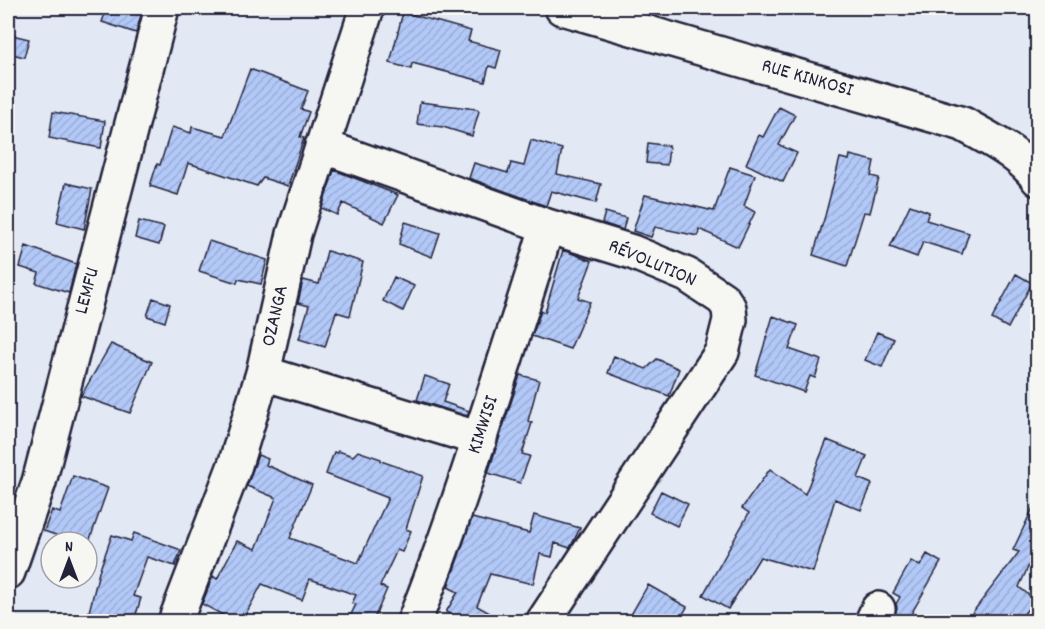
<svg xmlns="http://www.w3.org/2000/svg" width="1045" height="629" viewBox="0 0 1045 629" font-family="Dekko,sans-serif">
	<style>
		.building { fill: url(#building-hatch); stroke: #22223b; stroke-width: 1.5 }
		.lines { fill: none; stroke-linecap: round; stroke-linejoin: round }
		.minor-casing { stroke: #22223b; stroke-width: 38 }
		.minor { stroke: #f6f6f2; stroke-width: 33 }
		.labels { text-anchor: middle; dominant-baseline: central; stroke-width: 5; stroke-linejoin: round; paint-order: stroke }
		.street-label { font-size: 20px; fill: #22223b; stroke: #f6f6f2 }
	</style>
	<defs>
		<pattern id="building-hatch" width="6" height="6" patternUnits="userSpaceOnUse" patternTransform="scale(1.5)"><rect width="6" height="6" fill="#b2c8f7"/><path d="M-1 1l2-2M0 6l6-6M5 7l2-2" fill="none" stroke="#99acd5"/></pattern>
	</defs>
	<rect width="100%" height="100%" fill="#e2e8f4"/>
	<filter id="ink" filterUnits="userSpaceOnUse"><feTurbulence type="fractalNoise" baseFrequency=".0167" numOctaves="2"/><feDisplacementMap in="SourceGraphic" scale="12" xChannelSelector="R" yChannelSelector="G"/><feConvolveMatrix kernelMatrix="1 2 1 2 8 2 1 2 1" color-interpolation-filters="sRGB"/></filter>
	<g filter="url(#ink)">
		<!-- building -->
		<path class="building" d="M107,8H143L136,33L102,22Z
			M403,12L471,31L468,41L501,50L496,68L489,66L485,82L412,63L411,69L390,63Z
			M8,34L29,39L24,57L8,53Z
			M250,69L308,91L301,109L309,112L300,137L304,138L288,186L263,178L257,186L188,163L178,195L150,186L157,164L160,165L172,127L191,133L192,127L225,136Z
			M420,102L477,109L479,111L472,136L443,127L417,124Z
			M779,107L795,115L779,145L797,153L783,182L746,164L759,135L763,137Z
			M53,112L105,121L101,148L49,138Z
			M531,140L562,149L557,174L601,184L596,203L551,191L546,206L469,178L474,163L508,173L511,163L524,166Z
			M648,143L669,146L667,165L646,163Z
			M850,155L874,161L871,176L879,178L870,213L864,212L847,266L813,255L825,216L840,158L849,160Z
			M730,167L755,175L744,206L755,212L738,247L699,229L698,236L655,227L651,237L633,231L645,195L714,211Z
			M334,170L398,195L384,223L343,203L337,215L322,208Z
			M66,183L92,189L84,229L57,222Z
			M910,205L929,212L926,220L969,233L962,254L923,242L917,257L890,247Z
			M605,212L626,218L623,230L602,223Z
			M139,221L164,227L159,245L135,238Z
			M405,222L440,233L432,257L399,244Z
			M209,241L267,260L261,284L238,279L237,283L199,271Z
			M26,246L76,264L69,293L36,283L39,273L20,267Z
			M563,250L592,261L578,298L590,302L570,349L532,336L541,311L545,312Z
			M327,251L363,262L350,316L336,312L325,347L299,339L309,306L298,303L303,280L319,284Z
			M1016,274L1032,283L1008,328L992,319Z
			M394,277L414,286L403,311L383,301Z
			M153,298L170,304L165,322L147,316Z
			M773,316L798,325L789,349L821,360L815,378L810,376L804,392L755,375Z
			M877,332L894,339L882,367L865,360Z
			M111,344L152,362L130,413L81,396Z
			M614,356L646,369L657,359L679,369L669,396L608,373Z
			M520,375L539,380L528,421L532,423L522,454L530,456L520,483L488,473Z
			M425,376L449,384L443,402L469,411L467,416L417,400Z
			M827,440L867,456L858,478L872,484L861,510L835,499L813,572L760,557L728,609L703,595L749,513L742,508L770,469L805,494Z
			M338,451L353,456L358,451L381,459V461L423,476L406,529L411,531L402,552L397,550L380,586L387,589L373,621H348L356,604L352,603L356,595L310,579L302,600L262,584L242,621H234L202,604L213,576L217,579L237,541L256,549L276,498L247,486L258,455L268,459L266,465L312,485L290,538L358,563L388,498L326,474L334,452L337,453Z
			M73,476L108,488L89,542H76L44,531L52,510L60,513Z
			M661,491L688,504L677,526L650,513Z
			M1038,497V545L1019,587L1035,600L1018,621H966L1019,552L1013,550Z
			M534,515L580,528L570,548L555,543L552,557L540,554L533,584L490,574L477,606L504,621H462L446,612L458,592L448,587L472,518L529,533Z
			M134,533L181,550L175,566L147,557L133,596L141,598L134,621H108L88,616L99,572L112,535L131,541Z
			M927,554L941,562L907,621H893L897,608L896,604L900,597L893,593L911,561L920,566Z
			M648,585L687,607L679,621H648L632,613Z"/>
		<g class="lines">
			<!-- minor casing -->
			<g class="minor-casing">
				<path id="minor" d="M562,8L963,124C989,139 1020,153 1038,179
					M322,146L547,226L632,252L687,275L723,299L729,308L730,320L722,352L543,622
					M263,373L480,439
					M8,572L39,482L162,8
					M175,622L235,465L263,373L294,234L367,8
					M414,622C449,535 477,446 506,357C520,313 535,270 547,226
					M872,622L878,609"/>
			</g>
			<!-- minor -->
			<use href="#minor" class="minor"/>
		</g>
	</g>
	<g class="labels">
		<!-- street labels -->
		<g class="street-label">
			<text transform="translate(807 79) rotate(16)">RUE KINKOSI</text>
			<text transform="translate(652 264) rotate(23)">RÉVOLUTION</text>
			<text transform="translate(88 291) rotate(-75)">LEMFU</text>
			<text transform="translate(276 316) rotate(-77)">OZANGA</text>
			<text transform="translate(484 425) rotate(-72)">KIMWISI</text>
		</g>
	</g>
	<!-- margin -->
	<rect width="1045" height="629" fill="none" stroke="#f6f6f2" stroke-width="30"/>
	<rect x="15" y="15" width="1015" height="599" fill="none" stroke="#22223b" stroke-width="2" filter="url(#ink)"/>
	<!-- north arrow -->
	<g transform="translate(69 560)"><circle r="28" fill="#f6f6f2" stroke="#a1a1a9" stroke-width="1.5"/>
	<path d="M0-4.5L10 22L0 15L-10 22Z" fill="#22223b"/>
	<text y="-9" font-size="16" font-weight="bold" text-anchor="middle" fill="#22223b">N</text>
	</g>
</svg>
